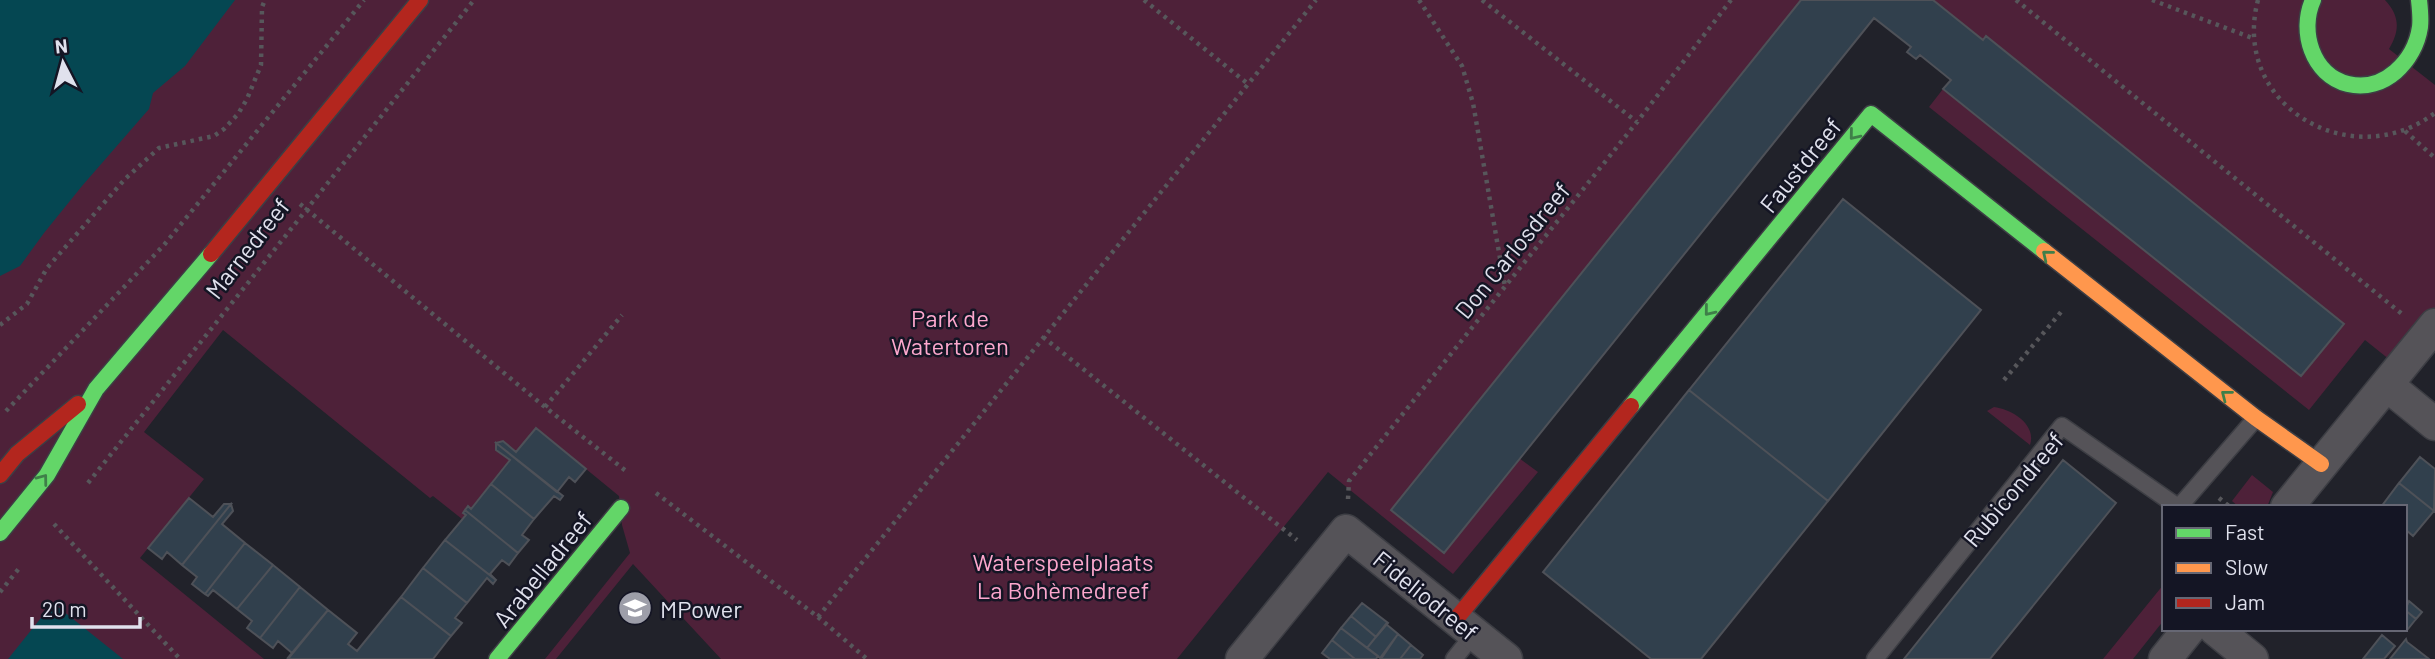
<svg xmlns="http://www.w3.org/2000/svg" width="2435" height="659" viewBox="0 0 2435 659" font-family="Barlow,sans-serif">
	<style>
		.green { fill: #4e2139 }
		.water { fill: #054752 }
		.building { fill: #31404d; stroke: #4e5158; stroke-width: 2 }
		.lines { fill: none; stroke-linecap: round; stroke-linejoin: round }
		.lane-casing { stroke: #3d3e44; stroke-width: 19 }
		.street-casing { stroke: #3d3e44; stroke-width: 35 }
		.fast-casing { stroke: #3d3e44; stroke-width: 19 }
		.slow-casing { stroke: #3d3e44; stroke-width: 19 }
		.jam-casing { stroke: #3d3e44; stroke-width: 19 }
		.path { stroke: #57575b; stroke-width: 4.5; stroke-dasharray: 3.5 5; stroke-linecap: butt }
		.lane { stroke: #555358; stroke-width: 16 }
		.street { stroke: #555358; stroke-width: 32 }
		.fast { stroke: #63d668; stroke-width: 16 }
		.slow { stroke: #ff974d; stroke-width: 16 }
		.jam { stroke: #b3261e; stroke-width: 16 }
		.oneway { stroke: #3f7f49 }
		.labels { text-anchor: middle; dominant-baseline: central; stroke-width: 5; stroke-linejoin: round; paint-order: stroke }
		.street-label { font-size: 24px; fill: #e0e1ed; stroke: #141524 }
		.park-label { font-size: 24px; fill: #fca7cd; stroke: #141524 }
		.poi-label { font-size: 24px; fill: #e0e1ed; stroke: #141524; text-anchor: start }
	</style>
	<rect width="100%" height="100%" fill="#21222a"/>
	<!-- green -->
	<path class="green" d="M0,0H1801L1391,510L1444,552L1519,458L1538,472L1453,574L1328,472L1177,659H721L633,564L556,659H545L630,553L622,525L619,496L536,428L462,519L433,496L430,498L223,330L144,432L204,479L140,558L264,659H0Z
		M1933,0H2385C2400,16 2400,31 2389,49L2435,85V325L2400,368L2365,340L2309,410L1929,107L1943,89L2301,376L2343,324L1986,37L1983,40Z
		M1994,407C2011,409 2037,424 2030,445L1987,411Z
		M2252,475L2273,492L2267,507H2239L2232,501Z
		M2164,584V620L2133,659H2103Z"/>
	<!-- water -->
	<path class="water" d="M0,0H235L185,66L153,93L149,109L82,186L44,233L20,266L0,276Z
		M53,603L123,659H8Z"/>
	<!-- building -->
	<path class="building" d="M1801,0H1933L1983,40L1986,36L2344,324L2301,376L1943,89L1951,80L1920,55L1916,59L1907,52L1911,47L1874,18L1444,553L1391,510Z
		M1843,199L1981,310L1828,501L1689,390Z
		M1689,390L1828,501L1701,659H1651L1543,572Z
		M536,428L586,469L575,482L569,477L557,492L496,443L503,441L516,452Z
		M496,443L563,496L560,500L554,496L534,519L491,484L510,460L496,450Z
		M2420,457L2435,469L2434,511L2399,483Z
		M2063,460L2116,503L2112,508L1990,659H1904Z
		M2399,483L2434,511L2413,536L2405,529V507H2381Z
		M491,484L534,519L522,535L529,540L518,553L465,510L468,506L471,509Z
		M189,498L213,517L224,504H231L182,565L167,552L162,559L148,548Z
		M231,504L233,511L222,524L245,543L205,594L192,584L197,577L182,565Z
		M465,510L518,553L509,565L502,560L490,574L496,580L445,540L466,515L463,513Z
		M445,540L496,580L493,584L487,578L467,603L423,568Z
		M245,543L273,565L237,609L213,590L208,596L205,594Z
		M273,565L300,587L260,638L247,628L252,621L237,609Z
		M423,568L467,603L455,618L462,623L451,636L401,597Z
		M300,587L328,610L287,659L292,653L278,641L273,648L260,638Z
		M401,597L451,636L433,659H288L328,610L357,633L348,644L357,651Z
		M2409,601L2422,612L2416,619L2405,610Z
		M1362,603L1388,623L1376,637L1351,616Z
		M2405,610L2416,619L2408,629L2405,627Z
		M1351,616L1376,637L1367,648L1341,628Z
		M1386,624L1398,634L1380,658L1367,648Z
		M1341,628L1378,656L1376,659H1355L1332,640Z
		M1398,634L1411,645L1400,659H1381Z
		M2382,635L2395,646L2384,659H2363Z
		M2406,639L2407,642L2429,659H2390Z
		M1332,640L1355,659H1330L1322,653Z
		M1411,645L1423,655L1420,659H1400Z"/>
	<g class="lines">
		<!-- lane casing -->
		<g class="lane-casing">
			<path id="lane" d="M2179,507L2256,418
				M1454,659L1474,634
				M1875,659L2062,426L2178,507"/>
		</g>
		<!-- street casing -->
		<g class="street-casing">
			<path id="street" d="M2387,385L2435,424
				M2287,507L2435,325
				M2215,629L2252,659
				M1242,659L1346,531L1506,659
				M2165,659L2189,629"/>
		</g>
		<!-- fast casing -->
		<g class="fast-casing">
			<path id="fast" d="M2313,0C2299,31 2312,75 2348,84C2384,93 2415,61 2420,27C2421,19 2420,9 2419,0
				M1631,406L1871,114L2044,251
				M0,533L47,475L96,389L211,254
				M497,659L621,508"/>
		</g>
		<!-- slow casing -->
		<g class="slow-casing">
			<path id="slow" d="M2044,251L2256,418L2321,464"/>
		</g>
		<!-- jam casing -->
		<g class="jam-casing">
			<path id="jam" d="M211,254L420,0
				M0,475L17,454L78,404
				M1456,619L1631,406"/>
		</g>
		<!-- path -->
		<path class="path" d="M1144,0L1248,84
			M1419,0L1462,66L1473,103L1505,287
			M1482,0L1637,122
			M2016,0L2402,314
			M2152,0L2255,39
			M2258,0C2230,105 2351,176 2435,113
			M2405,131L2435,158
			M300,204L545,407L626,471
			M0,325L27,304L47,268L125,179L159,148L214,136L224,129L238,114L247,99L261,65L262,7L265,0
			M1043,337L1297,540
			M2004,380L2061,312
			M545,407L622,315
			M6,411L164,245L364,0
			M88,483L474,0
			M656,493L818,617L867,659
			M2219,498L2230,507
			M1348,499L1349,481L1637,122L1731,0
			M54,524L180,659
			M0,592L21,566
			M818,617L1316,0"/>
		<!-- lane -->
		<use href="#lane" class="lane"/>
		<!-- street -->
		<use href="#street" class="street"/>
		<!-- fast -->
		<use href="#fast" class="fast"/>
		<!-- slow -->
		<use href="#slow" class="slow"/>
		<!-- jam -->
		<use href="#jam" class="jam"/>
	</g>
	<!-- one-way arrows -->
	<defs><path id="oneway-chevron" d="M-2-3.5L2.5 0L-2 3.5" fill="none" stroke-width="1.6" stroke-linecap="round" stroke-linejoin="round" transform="scale(1.75)"/></defs>
	<g class="oneway">
		<use href="#oneway-chevron" transform="translate(1854 135) rotate(129)"/>
		<use href="#oneway-chevron" transform="translate(2047 255) rotate(-141)"/>
		<use href="#oneway-chevron" transform="translate(1709 311) rotate(129)"/>
		<use href="#oneway-chevron" transform="translate(2226 395) rotate(-142)"/>
		<use href="#oneway-chevron" transform="translate(43 479) rotate(-53)"/>
	</g>
	<!-- icons -->
	<defs>
		<g id="school-disc" transform="scale(1.75)"><circle r="9.5" fill="#9d9ea9" stroke="#141524"/><path d="M0-5L7-2L0 1L-7-2ZM-4 1L0 2.5L4 1V4Q0 6-4 4Z" fill="#fff"/></g>
	</defs>
	<g fill-rule="evenodd">
		<use href="#school-disc" x="635" y="608"/>
	</g>
	<g class="labels">
		<!-- street labels -->
		<g class="street-label">
			<text transform="translate(1800 165) rotate(-51)">Faustdreef</text>
			<text transform="translate(247 248) rotate(-52)">Marnedreef</text>
			<text transform="translate(1512 250) rotate(-51)">Don Carlosdreef</text>
			<text transform="translate(2013 489) rotate(-50)">Rubicondreef</text>
			<text transform="translate(542 569) rotate(-51)">Arabelladreef</text>
			<text transform="translate(1426 595) rotate(39)">Fideliodreef</text>
		</g>
		<!-- park labels -->
		<g class="park-label">
			<text x="950" y="317">Park de<tspan x="950" dy="28">Watertoren</tspan></text>
			<text x="1063" y="561">Waterspeelplaats<tspan x="1063" dy="28">La Bohèmedreef</tspan></text>
		</g>
		<!-- poi labels -->
		<g class="poi-label">
			<text x="660" y="608">MPower</text>
		</g>
	</g>
	<!-- legend -->
	<rect x="2162" y="505" width="245" height="126" fill="#141524" stroke="#666774" stroke-width="2"/>
	<rect x="2176" y="528" width="35" height="10" fill="#63d668" stroke="#666774" stroke-width="2"/>
	<text x="2225" y="540" font-size="21" fill="#e0e1ed">Fast</text>
	<rect x="2176" y="563" width="35" height="10" fill="#ff974d" stroke="#666774" stroke-width="2"/>
	<text x="2225" y="575" font-size="21" fill="#e0e1ed">Slow</text>
	<rect x="2176" y="598" width="35" height="10" fill="#b3261e" stroke="#666774" stroke-width="2"/>
	<text x="2225" y="610" font-size="21" fill="#e0e1ed">Jam</text>
	<!-- north arrow -->
	<g transform="translate(63 63) rotate(354)" stroke="#141524" stroke-width="5" paint-order="stroke">
	<path d="M0-5L12 26L0 18L-12 26Z" fill="#e0e1ed"/>
	<text y="-10" font-size="19" font-weight="bold" text-anchor="middle" fill="#e0e1ed">N</text>
	</g>
	<!-- scale -->
	<path d="M32 617v10h108v-10" fill="none" stroke="#e0e1ed" stroke-width="3.5"/>
	<text x="42" y="617" font-size="21" fill="#e0e1ed" stroke="#141524" stroke-width="5" paint-order="stroke">20 m</text>
</svg>
